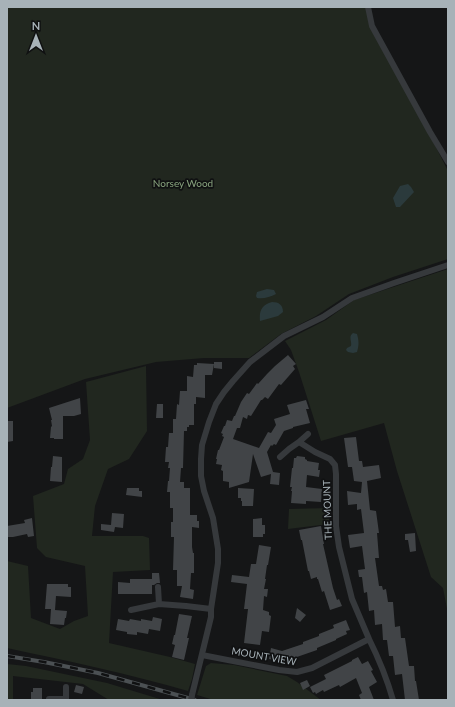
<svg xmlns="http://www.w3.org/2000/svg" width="455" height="707" viewBox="0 0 455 707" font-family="Lato,sans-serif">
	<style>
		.green { fill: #21271f }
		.water { fill: #2b3a3c }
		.building { fill: #414447 }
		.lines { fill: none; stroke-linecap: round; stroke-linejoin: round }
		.street { stroke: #36393c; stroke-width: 6 }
		.rail-casing { stroke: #4b5053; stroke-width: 4 }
		.rail { stroke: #101112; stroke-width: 2.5; stroke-dasharray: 8; stroke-linecap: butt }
		.street-bridge { stroke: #36393c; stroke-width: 6 }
		.labels { text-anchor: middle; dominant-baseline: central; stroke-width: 3.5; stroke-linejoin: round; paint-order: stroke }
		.park-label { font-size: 10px; fill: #88a37e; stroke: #101112 }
		.street-label { font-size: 10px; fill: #a7b2b8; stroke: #101112 }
	</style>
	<rect width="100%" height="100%" fill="#151617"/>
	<!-- green -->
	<path class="green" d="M7,7H369L372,26L407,90L448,171V259L393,277L349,294L316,316L281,334L249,358H204L156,362L85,379L7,408Z
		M448,269V614L443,588L431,577L397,471L384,423L321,441L299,372L291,350L285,341L326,320L354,300Z
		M146,366L147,431L129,459L108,469L95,506L92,536H143L149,538L150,570L113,572L109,643L170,657L195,664L192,679L188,691C129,674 68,661 7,648V561L28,566L31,618L60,629L74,621L88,616L85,566L46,557L37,548L33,496L64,484L68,469L83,459L90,440L86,382Z
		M329,508V524L288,529L289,509Z
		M211,663L234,665L287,676L297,682L321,700H214L197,695L206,666Z
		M7,664L26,666L107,683L163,700H109L83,684L13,676V700H7Z"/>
	<!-- water -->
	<path class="water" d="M408,184L411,187L414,192L400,207H396L393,198L400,186Z
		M267,289L274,290L276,294C270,297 264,299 257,298L256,296L257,292Z
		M272,302C279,302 283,305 283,312L278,316L260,321C259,310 262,305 272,302Z
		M353,333L357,334C359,341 359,345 357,352L353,353L348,352L346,350L347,348L351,346C352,340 348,337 353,333Z"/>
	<!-- building -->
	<path class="building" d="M288,355L296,364L293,366L295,369L281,385L279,384L268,399L265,397L262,400H261L251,416L248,415L247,419L243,417L240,428H237L233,439L259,448L268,432L271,433L276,425L274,419L290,414L287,405L306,400L309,409H306L310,423L293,427V428L284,431L276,445L274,444L272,446L271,445L267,452L273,472L280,473L279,485L270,484L271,474L261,477L253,454L249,482L229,488V482L223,481V471L221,470L222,465L216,464L217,459H216L218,450H219L224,437L222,436L223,434L221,433L224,426H225L227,420L232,421L234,416H235L241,402L247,393L249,394L257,383L258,384L267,374L275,366Z
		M214,362H222V369L214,368Z
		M197,363L214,364L212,375H205V398L196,397V404H194V425H189V427H187V431H184L183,468H181L180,482H184V488H190V515H197V521H199V528L192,527V547L193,553H194V573H191L190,589L194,590L193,599L180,597L182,586H177V570H173L174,537H171V522H173V508H170V492H167L168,481H169L170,468H168L169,462H165L166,447H168L169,433H173V419H176L177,404L179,405L180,391H187V376L193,377L194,365H197Z
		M80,398L81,414L74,416H63V439H54V438H50L51,427L52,426L51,420H52L49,408Z
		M157,404H163V418H156Z
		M7,421H13V441L7,442Z
		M356,437L359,461H362L363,467L379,465L381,478L367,481L370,510L376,511L379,533H377L379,558H375L379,586H382L383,590L386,589L388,602H393L395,627L400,626L401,638H405L409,666H414L415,681H416L419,700H405L402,674L395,675L393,656H389L387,640H383L382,624L375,625L374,610L369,611L367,592L364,593L362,577H359L358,570L365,569L362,546L350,548L348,535L364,533L361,509L357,510V504L348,505L347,491L361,493L362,482L354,481L352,467H348L344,438Z
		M53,456L62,457V482L50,481L51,467H52Z
		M297,456L305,457V459L307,460V461L319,463L318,470H320L319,477L307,475L306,487L322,489L321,502L306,501V504L291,503L292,491H291L292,487H290L292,468H293L294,458H296Z
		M127,488H139V491H142V497L126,495Z
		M238,488L254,489L253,506H242V501H241V498H238Z
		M112,513L124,514L123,528L115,527L114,532L101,530V524L111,525Z
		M32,518L34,536L28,537L27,534L13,537H7V526L25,523L24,520Z
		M262,518V525H265V534H263V537H253V519Z
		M321,526L324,544H323L333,588L337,600L339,599L342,606L330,610L324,591L322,592L318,579H317V577L311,579L309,571H308L302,540H301L299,530Z
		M415,533L416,551L410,552L408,540H405V534Z
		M259,545L271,547L268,565H267L265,579H266L264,589H268L267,597L264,596L263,610L269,612V615L271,616L269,632L262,631L260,645L244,643L248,609H244L247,584L231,582L232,575L249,577L251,564H256Z
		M152,573H159L160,583H157L154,585H152Z
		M130,579H152V594H118V582L130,583Z
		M47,584H68V587H71V597L56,596L55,610L67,611L66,618H65L64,625L50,624L51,609H45Z
		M297,608L306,615L300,622L295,618Z
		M179,614L192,616L187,638H189L184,660L172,657L175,645L172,644L174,635H175Z
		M153,617L162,619L160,631L149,629L148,634L137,632V635L127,634V632L116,630L118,619L129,621L130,619L141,621V619L152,621Z
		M346,620L350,630L346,631L347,634L336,639V640L317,648V650L294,658V657L289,658L280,657L279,661L269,659L271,648L282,651L303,644V642L319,636V634L334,628L333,625Z
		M358,657L362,664L368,661L373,670L371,671L377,682L369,687L374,700H361L359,695L362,693L356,678L340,687L339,685L324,692L323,690L316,694L315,692L313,693L310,687L326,679L324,675L352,661V660Z
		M307,680L310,686L303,690L300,683Z
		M76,685L84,687L82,694L74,692Z
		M33,688H42V700H31V692H33Z"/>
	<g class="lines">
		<!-- street -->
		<path class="street" d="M368,7L372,26L430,132L448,162
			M299,442L308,434
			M280,457L289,449L299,442L315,452L330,459L335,465L336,474V526L339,547L352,599L369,639
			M158,587L159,604
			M131,610L159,604L186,606L211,609
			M202,655L279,670L297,672L312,668L369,639C379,659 387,679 393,700
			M192,695L211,617V609L218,563V549L213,518L204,491L201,476V459L202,445L209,422L216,404L224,392L233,381L250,362L284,336L323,317L352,298L394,283L448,265
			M49,699H66
			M66,700V687"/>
		<!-- rail casing -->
		<g class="rail-casing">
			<path id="rail" d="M7,656L44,662L98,673L195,700"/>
		</g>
		<!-- rail -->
		<use href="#rail" class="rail"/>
		<!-- street-bridge -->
		<path class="street-bridge" d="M191,700L192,695"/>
	</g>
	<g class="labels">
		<!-- park labels -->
		<g class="park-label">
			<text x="183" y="183">Norsey Wood</text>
		</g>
		<!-- street labels -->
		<g class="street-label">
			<text transform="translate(327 510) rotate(-92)">THE MOUNT</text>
			<text transform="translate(264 656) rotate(10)">MOUNT VIEW</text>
		</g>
	</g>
	<!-- border -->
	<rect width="455" height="707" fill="none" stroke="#a7b2b8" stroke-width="16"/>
	<!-- north arrow -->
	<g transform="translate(36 36)" stroke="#101112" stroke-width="3" paint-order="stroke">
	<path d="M0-3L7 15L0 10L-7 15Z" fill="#a7b2b8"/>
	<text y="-6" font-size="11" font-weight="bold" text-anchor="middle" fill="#a7b2b8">N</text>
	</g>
</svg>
